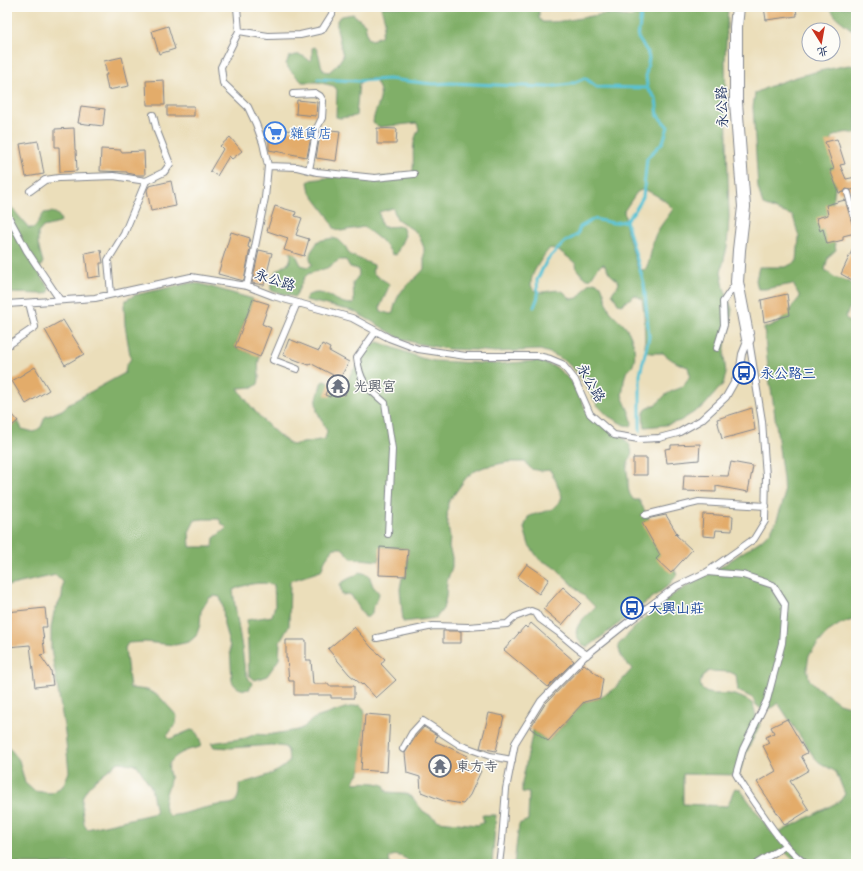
<svg xmlns="http://www.w3.org/2000/svg" width="863" height="871" viewBox="0 0 863 871" font-family="Sriracha,'LXGW WenKai TC',sans-serif">
	<style>
		.forest { fill: #80af68; stroke: #4e6f63; fill-rule: evenodd }
		.lines { fill: none; stroke-linecap: round; stroke-linejoin: round }
		.stream { stroke: #58c2d5; stroke-width: 3 }
		.building { fill: #e3ac6a }
		.service-casing { stroke: #83868c; stroke-width: 8 }
		.minor-casing { stroke: #83868c; stroke-width: 14 }
		.service { stroke: #fff; stroke-width: 6 }
		.minor { stroke: #fff; stroke-width: 12 }
		.labels { text-anchor: middle; dominant-baseline: central; stroke-width: 3; stroke-linejoin: round; paint-order: stroke }
		.street-label { font-size: 14px; fill: #1b2f5e; stroke: #fdfcf7 }
		.shop-label { font-size: 14px; fill: #366cbe; stroke: #fdfcf7; text-anchor: start }
		.transit-label { font-size: 14px; fill: #164399; stroke: #fdfcf7; text-anchor: start }
		.worship-label { font-size: 14px; fill: #5b616d; stroke: #fdfcf7; text-anchor: start }
	</style>
	<rect width="100%" height="100%" fill="#fdfcf7"/>
	<filter id="ink" filterUnits="userSpaceOnUse"><feTurbulence type="fractalNoise" baseFrequency=".025" numOctaves="2"/><feDisplacementMap in="SourceGraphic" scale="8" xChannelSelector="R" yChannelSelector="G"/><feConvolveMatrix kernelMatrix="1 2 1 2 8 2 1 2 1" color-interpolation-filters="sRGB"/></filter>
	<filter id="wash" filterUnits="userSpaceOnUse"><feTurbulence type="fractalNoise" baseFrequency=".012" numOctaves="4" result="noise"/><feDisplacementMap in="SourceGraphic" scale="16" xChannelSelector="R" yChannelSelector="G"/><feGaussianBlur stdDeviation="0.9" result="paint"/><feColorMatrix in="noise" values="0 0 0 0 0 0 0 0 0 0 0 0 0 0 0 0 0 1.4 0 .05"/><feComposite in="paint" operator="in"/></filter>
	<g filter="url(#wash)">
		<rect width="100%" height="100%" fill="#ebdeba"/>
		<!-- forest -->
		<path class="forest" d="M381,7H539V18L542,22C564,23 585,16 607,14C616,14 625,18 634,16V7H728L725,61L729,217L727,247L721,272L724,288L732,309L730,327L726,338L724,356L726,374L723,384L704,406L680,421L666,425L645,427C644,422 642,416 645,411C646,408 650,408 652,406C659,404 662,397 667,394C680,386 682,392 690,375L688,367C678,364 671,360 663,353H651L647,352L645,347L644,312L642,299L635,295L621,305L618,304L612,293L619,284L618,281L610,274L604,264C597,265 595,274 590,279H587L577,270L576,264L569,258L561,252L550,248C544,255 521,285 536,291C543,295 555,287 564,292C566,294 568,297 571,299L578,298L589,284L594,282L601,285C605,293 606,303 610,311C615,317 622,322 627,329C633,339 638,356 632,367C630,370 627,369 626,373C623,380 624,388 622,395C625,405 631,412 632,424L631,426L624,425L608,416L598,406L577,372L565,361L553,354L540,350L495,352L475,350L448,349L420,344L401,339L373,322L353,311L305,300L307,296C326,285 338,308 354,303L353,283L359,275L358,269L350,267L346,260H339L327,268L308,274L304,278L295,297L275,292L271,290C270,275 276,269 289,263L291,257L290,252L295,253L301,265L308,267L312,265C307,252 312,252 318,241L333,238L339,240L345,246L350,255L374,265V267L372,271L375,275L388,283L389,286L380,307L381,311L390,314L393,313C398,286 409,287 424,269V248L420,238L416,232L397,219L393,208L379,212L381,224L383,227L402,226L405,235L396,255L392,254C385,242 375,236 364,227L341,231L334,228L328,216L310,192L308,182L311,180L333,177L353,178L412,176C416,158 409,147 419,129L417,123L380,127L373,123C375,103 388,99 374,79H366L359,83L356,116L340,118L336,117L337,90L334,86L317,82H302L289,69L286,64L289,57C298,53 303,55 310,61L312,59V48L315,47C321,55 319,64 324,71L329,72L337,65L343,56L337,29V20L342,16L353,14L365,24L368,38L372,40L381,36L385,21ZM644,189C654,194 666,200 673,209C667,218 659,227 655,236C651,247 651,260 645,270L638,269L627,232L624,211L637,192Z
			M829,7H856V33L837,18Z
			M849,65L856,66V134C846,131 841,133 832,137V150L837,174L832,208V230L836,250L828,257L825,270L834,277L850,282L856,288V296L845,317L856,329V553L853,561L856,569V619L840,624L828,632L809,655L807,667L809,679L818,688L839,703L856,708V864H797L783,850L764,864H514L519,824L528,820L529,793L522,792V783L533,730L548,741L584,702L600,698L615,688L632,669L621,657L618,645L641,621L672,595L722,566L760,541L770,532L776,522L784,499L783,479L773,401L769,378L764,328L779,323L800,297L793,284L765,289H758L756,280L759,267H786L797,261L799,237L793,216L763,205L758,188L753,107L755,93C785,78 817,71 849,65ZM709,671L730,672L736,675L738,691L753,698L755,704L761,709H770L778,703L814,757L819,762L836,772L845,794L840,801L780,832L772,833L740,789L735,788C731,794 731,801 727,806L683,804V774L739,775L746,753L760,725L756,716L753,704C746,699 738,695 729,694C721,693 711,696 704,691C696,685 703,674 709,671Z
			M7,202L29,228H34L44,213C52,211 59,212 61,221L60,223L43,227L38,233V244L43,262L38,272L50,289L49,292L44,294L7,293Z
			M190,283L201,284L253,299L235,347L260,357C256,366 261,375 258,384L254,387L238,388C252,410 271,431 292,445L325,439L327,431L317,411L316,402L321,384L322,382L324,381L336,385L349,379L351,373L362,360L370,345L378,342L421,358L434,361L496,364L537,361L556,367L572,382L588,414L625,439C630,445 633,450 631,457C630,460 628,463 627,466C626,470 628,475 628,480C628,488 628,494 634,500H639L662,543L677,575L669,585L588,647C582,644 581,644 578,639C571,626 587,616 595,607L556,568L539,559L529,545L524,528L528,517C542,510 555,514 562,497L556,481L550,470L541,471L531,469L525,462H508L484,467L473,472L466,478L448,503L447,519L450,538L449,547L452,557V567L447,581L446,597L443,609L436,618L403,622L400,589L402,578L406,576L408,549L381,547L379,561L351,558L342,548H334L326,558L321,571L290,581L289,626L280,642L279,659L267,676L255,680L249,675L247,620L272,616L275,605L274,585C262,581 245,584 233,590C235,609 239,628 242,648C244,660 243,673 252,683L250,689C242,691 235,688 232,681L230,647L224,625L223,607L220,597L214,596L209,598L201,611L200,625L196,636L189,642L175,645L144,642L128,643L125,648L130,688L147,690L159,696L177,716L176,724L167,736L170,739L191,730C198,731 199,738 201,744L200,747C191,749 179,752 172,760C165,766 171,773 170,780C168,792 158,806 170,816C187,814 202,807 219,805C224,804 233,805 236,801C239,797 239,790 239,785C257,777 274,777 289,762L288,751L285,747L272,745L231,748L214,747L211,743L246,738L256,734L267,735L298,730L304,727L313,719L345,708L360,705L364,709L365,714L361,770L354,780L355,783C365,782 374,782 384,785L387,792L404,793L412,797L423,811L439,821L477,825L484,822L482,815H496L492,864H412C406,858 400,854 391,856L389,859L390,864H7V745L19,760L25,783L34,791L51,793L63,786L69,772L65,732L51,649V628L54,612L62,597L63,582L56,575L7,586V430L18,421L22,429L34,432L41,427L45,417L62,410L72,402L125,373L126,366L132,357L130,355L125,325L124,305L126,300L135,295ZM203,519H219L222,524L227,528L214,538L213,547H190L189,532L195,520ZM119,762L137,765L151,787L156,813L87,829L85,826L84,823C83,814 80,802 84,794C88,784 109,769 119,762Z
			M360,572L369,575L373,586L379,593C378,601 372,605 372,613L368,617H365L351,595L348,594L342,595L340,584C346,579 354,577 360,572Z"/>
		<g class="lines">
			<!-- stream -->
			<path class="stream" d="M318,79L359,81L388,79L433,84L451,83L547,87L571,84L585,78L597,87L647,88
				M626,221L644,284L649,337L640,374V431
				M534,307L538,297L537,280L547,260L565,242L577,235L580,227L594,219L613,223L626,221L636,209L643,197L647,158L663,142L668,127L658,116L656,99L647,88L646,74L649,58L647,51L638,38L642,7"/>
		</g>
		<g id="blocks">
			<!-- building -->
			<path class="building" d="M764,7H796L797,16L766,20Z
				M168,26L175,49L159,54L152,31Z
				M122,57L129,86L108,90L105,75H107L104,61Z
				M164,80L165,105H147L146,81Z
				M297,100L317,102L316,116L296,114Z
				M81,106L105,109L103,126L78,123Z
				M167,106H194V116H167Z
				M74,128L75,150H76L77,171L60,172L59,147H55V129Z
				M377,128L397,129L396,144H377Z
				M269,129L312,132L307,157L269,150Z
				M321,129L340,131L336,161L316,158Z
				M230,137L242,151L232,159L229,156L217,176L210,171L223,149L220,146Z
				M837,139L845,164L840,165L846,179L856,177V189L851,190L846,189L844,192L839,193L830,170L834,169L825,142Z
				M38,141L44,174L26,177L20,144Z
				M101,149L121,150V152L144,151L145,175H137L127,173V172L100,171Z
				M171,181L176,206L151,211L147,190L149,186Z
				M845,200L855,233L843,236V240L827,244L823,229L820,231L816,218L828,215L826,205Z
				M275,206L296,212L295,216L302,218L296,235L309,239L304,256L284,250L288,238L267,231Z
				M231,232L250,238L248,247L250,248L244,281L218,274Z
				M856,242V282L841,274Z
				M101,250L103,263H100L101,276L88,278L85,253Z
				M259,250L272,253L264,285L252,283Z
				M787,294L790,315L764,322L761,300Z
				M253,299L269,304L262,324L271,328L260,357L235,347Z
				M63,320L84,354L65,365L45,330Z
				M289,339L319,351L322,344L330,348L329,351L349,362L339,380L349,384L345,395L333,391L330,397L325,395L333,375L310,363L309,365L283,355Z
				M35,367L49,390L26,404L12,381Z
				M7,408L18,421L7,430Z
				M752,408L755,430L722,439L717,419Z
				M700,444L699,460L667,463L665,449L671,448V445Z
				M633,458H647V475H633Z
				M731,462L753,466L748,492L716,486V492L683,491L684,475L728,476Z
				M703,514L733,516L732,531L716,530L715,537L703,536V529H702Z
				M666,515L678,535L675,534L692,550L671,573L656,559L660,555L642,523L651,518Z
				M380,547L408,549L406,576L379,575Z
				M527,564L549,579L539,594L517,578Z
				M563,587L581,603L562,625L543,609Z
				M45,608L47,627H42L44,640H43L45,654L40,655L51,671L53,685L35,687L30,645L7,647V612Z
				M531,623L574,661L548,687L504,650L525,626L527,628Z
				M354,627L372,648L385,659L381,664L396,680L376,698L363,684L362,685L349,674L328,649Z
				M443,631H461V643H443Z
				M286,640H306V660H311L313,684H329V686H354V698H331V695H294V681H289L287,658H286Z
				M584,664L603,679L600,698L584,702L548,741L530,728L545,704Z
				M489,713L504,716L496,751L480,748Z
				M365,714L390,716L387,772L361,770Z
				M787,719L807,753L801,756L809,770L790,781L809,810L785,825L757,782L776,771L763,746L769,743L766,737L774,733L771,727Z
				M424,727L437,735L435,741L468,756L464,761L481,771L470,795L463,804L444,801L421,792L420,777L407,773L405,753L416,736Z"/>
		</g>
	</g>
	<g filter="url(#ink)">
		<use href="#blocks" fill-opacity="0" stroke="#83868c" stroke-width="1"/>
		<g class="lines">
			<!-- service casing -->
			<g class="service-casing">
				<path id="service" d="M237,7L239,31L268,36L300,35L322,30L332,14L333,7
					M239,31L221,67L223,83L248,107L256,124L263,143L268,166L265,198L247,286
					M293,94L315,93L320,96L323,101L322,118L317,128L309,170
					M268,166L297,167L317,172L375,178L414,174
					M146,181L164,172L170,164L157,131L153,115
					M30,191L45,180L59,178L114,176L146,181L124,234L108,260L111,294
					M848,193L856,223
					M7,214L27,251L60,300
					M297,303L273,360L297,369
					M7,304L95,298L191,277L247,286L273,296L352,318L389,338L418,349L466,356H538L550,359L562,364L575,380L590,414L614,435L639,439L659,438L678,433L701,420L726,397L739,374L742,354L748,339
					M376,331L357,358C360,383 367,387 385,403L392,449L388,534
					M7,346L35,327L29,303
					M717,348L724,325L723,302L736,283
					M645,515L699,502L766,506
					M707,572L743,575L773,585L785,604L782,643L767,700L743,749L736,774C744,788 753,801 763,815C775,833 788,851 806,864
					M377,638L433,626L468,627L507,624L515,617L531,611L536,613L540,619L558,632L577,648L587,655
					M403,749L412,733L423,721L460,745L490,756L512,760
					M499,864L502,840L506,789L515,743L541,701L584,657L628,622L677,586L707,572L754,539L765,521L766,476L762,421L749,340
					M756,864L785,846"/>
			</g>
			<!-- minor casing -->
			<g class="minor-casing">
				<path id="minor" d="M738,7L736,27V102L744,207L739,250L737,282L748,339"/>
			</g>
			<!-- service -->
			<use href="#service" class="service"/>
			<!-- minor -->
			<use href="#minor" class="minor"/>
		</g>
	</g>
	<!-- icons -->
	<defs>
		<g id="supermarket-ring" transform="scale(1.15)"><circle r="9.5" fill="#fdfcf7" stroke="#3f7fe0" stroke-width="1.5"/><path d="M-6-5.5h2.5l.6 2H6L4.5 2H-2.5L-4.4-4H-6ZM-1.5 3.2a1.3 1.3 0 1 0 .1 0ZM3 3.2a1.3 1.3 0 1 0 .1 0Z" fill="#3f7fe0"/></g>
		<g id="bus-ring" transform="scale(1.15)"><circle r="9.5" fill="#fdfcf7" stroke="#1a4fb4" stroke-width="1.5"/><path d="M-5-6H5V4H4V6H2V4H-2V6H-4V4H-5ZM-3.5-4V0h7V-4ZM-3.5 1.2v1.5H-2V1.2ZM2 1.2v1.5H3.5V1.2Z" fill="#1a4fb4"/></g>
		<g id="temple-ring" transform="scale(1.15)"><circle r="9.5" fill="#fdfcf7" stroke="#6b7280" stroke-width="1.5"/><path d="M0-6L5-2H3V0L6.5 2.5H4V6H1.5V3h-3V6H-4V2.5H-6.5L-3 0V-2H-5Z" fill="#6b7280"/></g>
	</defs>
	<g fill-rule="evenodd">
		<use href="#supermarket-ring" x="275" y="133"/>
		<use href="#bus-ring" x="744" y="373"/>
		<use href="#temple-ring" x="338" y="386"/>
		<use href="#bus-ring" x="632" y="608"/>
		<use href="#temple-ring" x="440" y="766"/>
	</g>
	<g class="labels">
		<!-- street labels -->
		<g class="street-label">
			<text transform="translate(722 107) rotate(-93)">永公路</text>
			<text transform="translate(275 280) rotate(18)">永公路</text>
			<text transform="translate(591 383) rotate(60)">永公路</text>
		</g>
		<!-- shop labels -->
		<g class="shop-label">
			<text x="290" y="133">雜貨店</text>
		</g>
		<!-- transit labels -->
		<g class="transit-label">
			<text x="760" y="373">永公路三</text>
			<text x="648" y="608">大興山莊</text>
		</g>
		<!-- worship labels -->
		<g class="worship-label">
			<text x="354" y="386">光興宮</text>
			<text x="456" y="766">東方寺</text>
		</g>
	</g>
	<!-- margin -->
	<rect width="863" height="871" fill="none" stroke="#fdfcf7" stroke-width="24"/>
	<!-- north arrow -->
	<g transform="translate(821 42) rotate(169)"><circle r="19" fill="#fdfcf7" stroke="#a3aaba"/>
	<path d="M0-3L7 15L0 10L-7 15Z" fill="#c8321e"/>
	<text y="-6" font-size="11" font-weight="bold" text-anchor="middle" fill="#1b2f5e">北</text>
	</g>
</svg>
